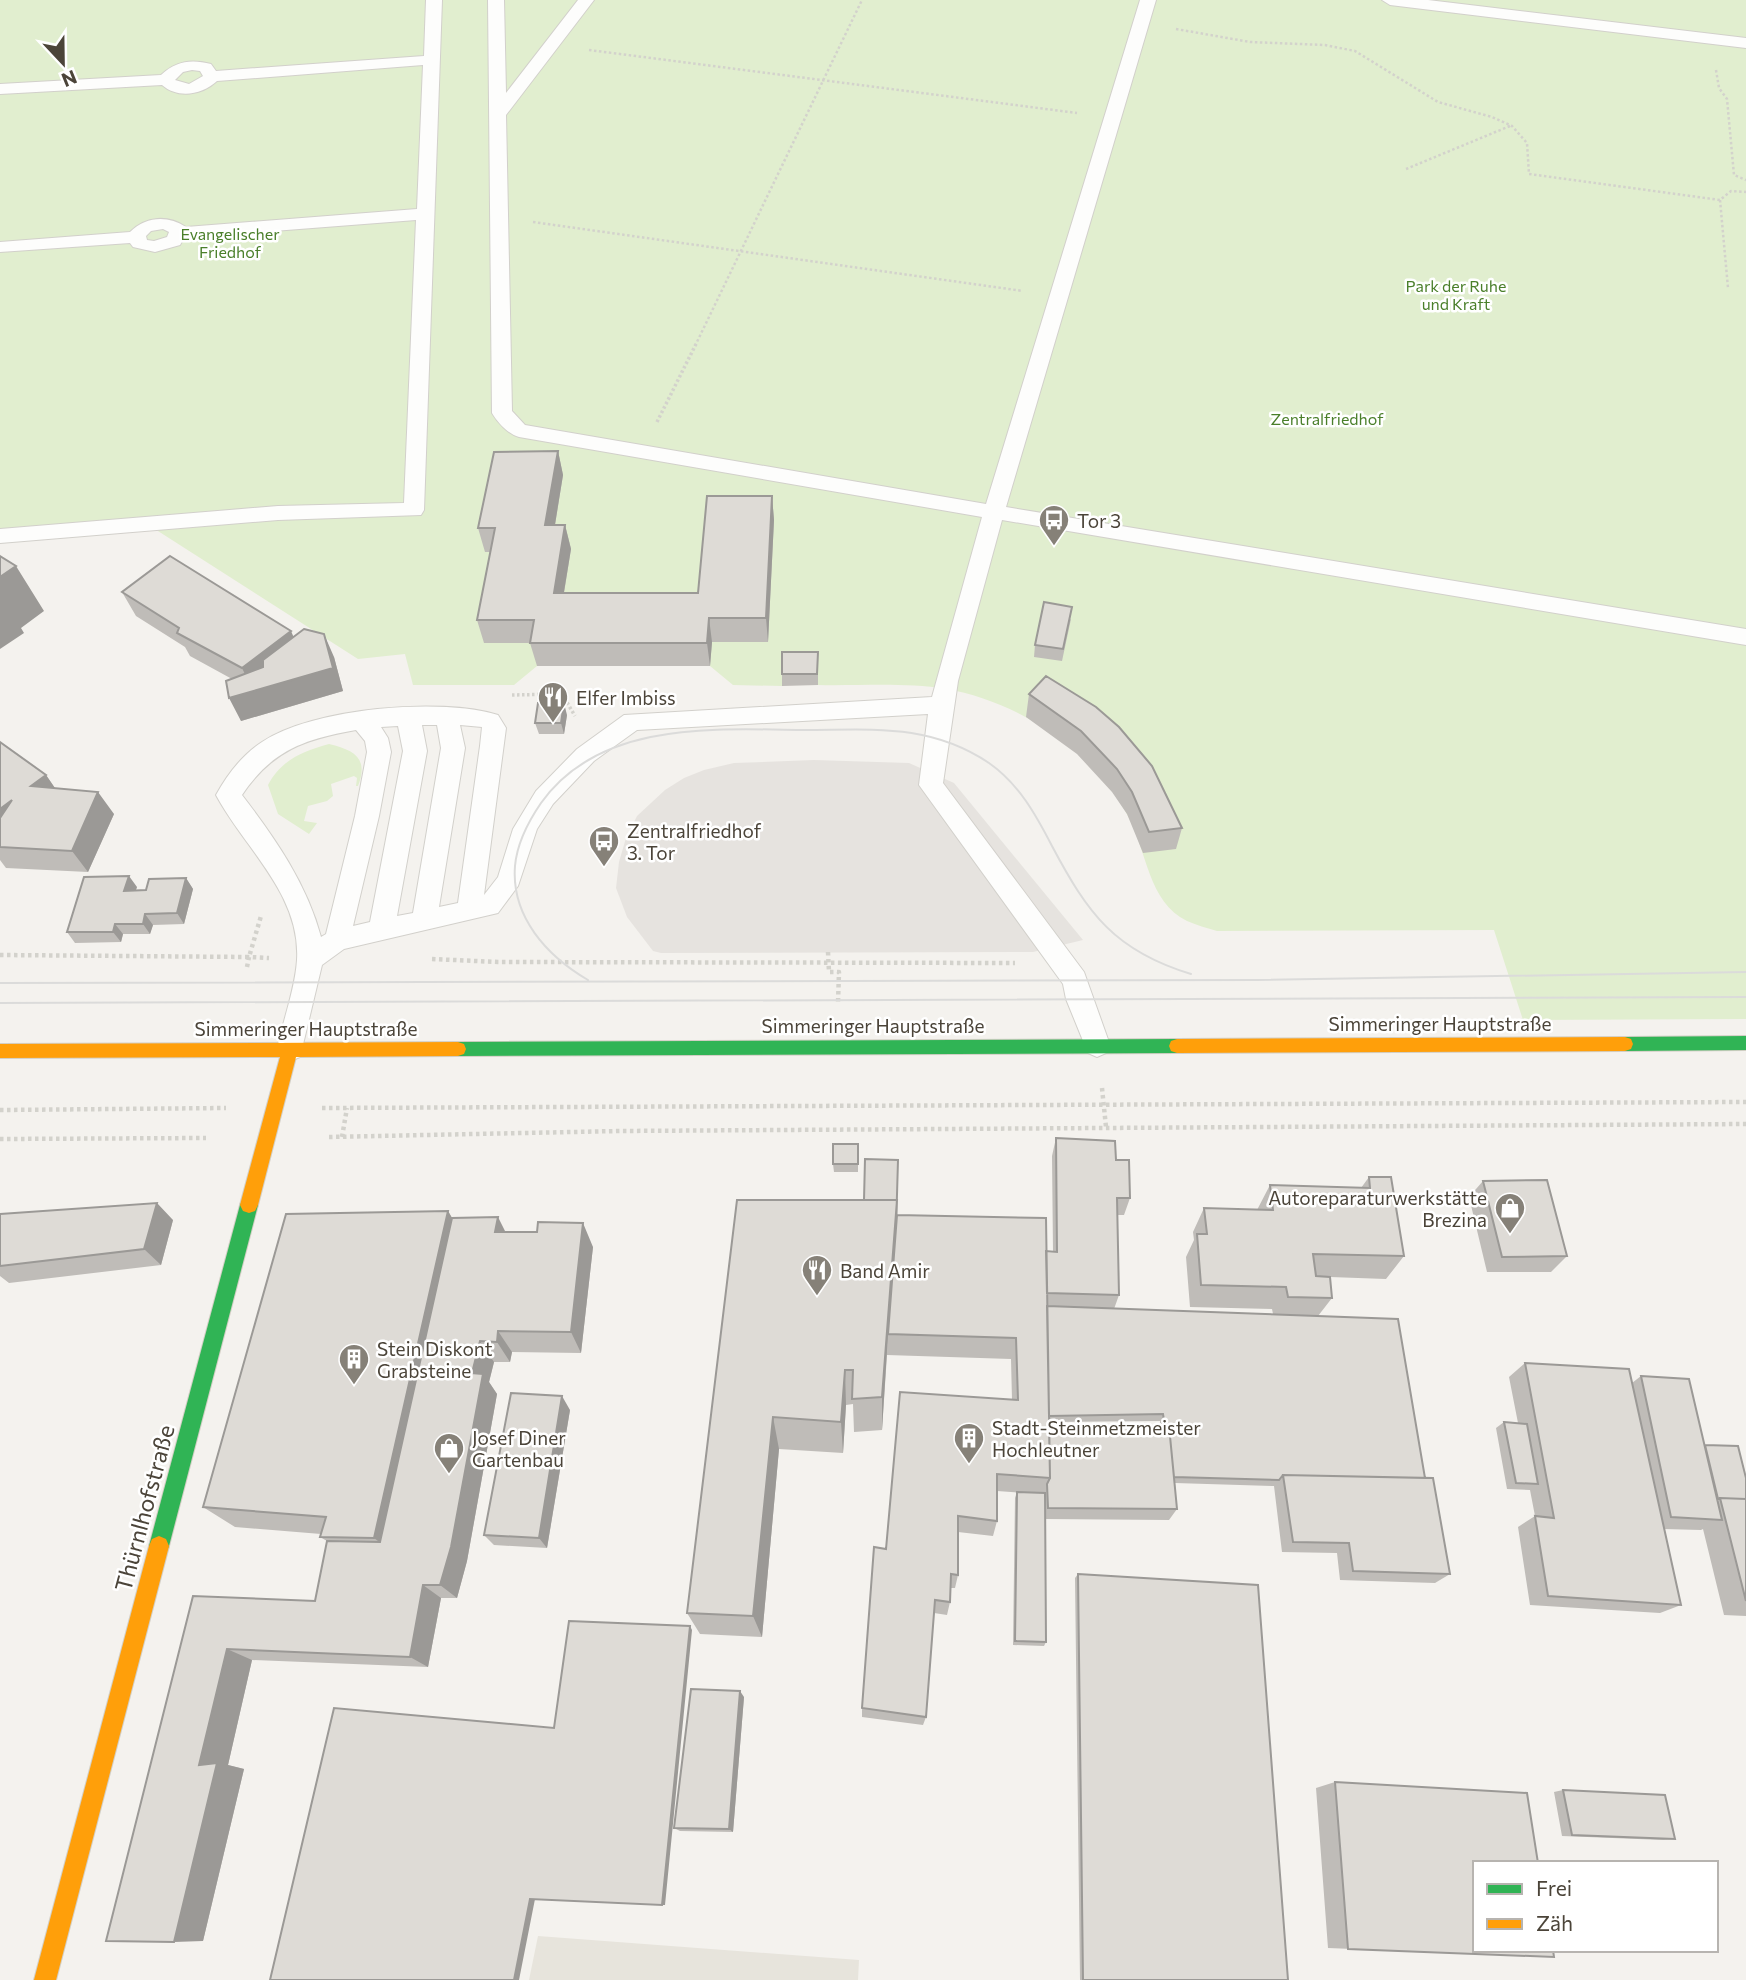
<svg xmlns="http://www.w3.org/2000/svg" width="1746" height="1980" viewBox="0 0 1746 1980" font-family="Commissioner,sans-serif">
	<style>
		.residential { fill: #e7e4dc }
		.green { fill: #e1eecf }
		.parking { fill: #e6e3df }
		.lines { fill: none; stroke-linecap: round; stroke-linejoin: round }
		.lane-casing { stroke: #d2d0cb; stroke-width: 2 }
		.fast-casing { stroke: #d3cfc5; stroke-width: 2 }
		.slow-casing { stroke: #d3cfc5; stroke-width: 2 }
		.path-far2 { stroke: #d3d2cc; stroke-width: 2.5; stroke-dasharray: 2.5 2.5; stroke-linecap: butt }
		.path-far1 { stroke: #d3d2cc; stroke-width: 3.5; stroke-dasharray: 2.5 2.5; stroke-linecap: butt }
		.path { stroke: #d3d2cc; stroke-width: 4.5; stroke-dasharray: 3.5 3.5; stroke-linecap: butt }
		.lane { fill: #fdfdfc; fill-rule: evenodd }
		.fast { fill: #30b455; fill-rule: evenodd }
		.slow { fill: #ff9f0a; fill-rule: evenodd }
		.tram { stroke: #dbdbda; stroke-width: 2 }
		.wall { fill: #bfbcb8; fill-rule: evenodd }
		.shaded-wall { fill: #9b9996 }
		.building { fill: #dedbd6; stroke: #9b9996; stroke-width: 2 }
		.labels { text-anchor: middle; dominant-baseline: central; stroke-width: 5; stroke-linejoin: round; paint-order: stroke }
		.far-park-label { font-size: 16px; fill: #4a7f2a; stroke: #fff }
		.poi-label { font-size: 19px; fill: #4b4439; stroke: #fff; text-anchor: start }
		.street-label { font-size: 19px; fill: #4b4439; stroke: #fff }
		.near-street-label { font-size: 23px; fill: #4b4439; stroke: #fff }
	</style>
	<rect width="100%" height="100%" fill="#f4f2ee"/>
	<!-- residential -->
	<path class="residential" d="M538,1936L859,1960L858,1980H529Z"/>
	<!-- green -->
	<path class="green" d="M0,0H1746V1019L1523,1020L1494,930L1217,931C1207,928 1196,925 1187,921C1148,902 1147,851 1128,816C1093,751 1018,701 946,689C905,682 859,686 818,685V664H783L782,686L733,685L710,666H537L514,685H413L405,654L358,659L147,524L0,536Z
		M329,744C354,750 369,758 358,786H356L357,778L354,776L331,784L333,796L327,801L308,806L304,821L317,823L309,834L278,814L268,785C281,760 303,751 329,744Z"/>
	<!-- parking -->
	<path class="parking" d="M814,760L909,763L954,783L1083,940L1033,952L661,953L653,951L627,917L616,888L619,862L626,838L637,816L665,790L684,778L704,770L734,763Z"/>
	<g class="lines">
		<!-- lane casing -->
		<g class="lane-casing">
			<path id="lane" d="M426,0H442L424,510L421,515L278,520L0,543V529L278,506L404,503L416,220L184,238L180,245L155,252L133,247L130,243L0,252V242L130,232C146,216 168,215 186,227L417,209L423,65L217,81C202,95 178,99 162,85L0,94V84L161,75C176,61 191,59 211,64L216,71L424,56ZM192,70L200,71L203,76L189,84L175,80L183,72ZM163,229L169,232L167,237L154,241L147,240L146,236L151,231Z
				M488,0H504L506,93L578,0H594L506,115L512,411L525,425L986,504L1140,0H1156L1006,507L1746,629V645L1002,520L958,681L943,783L1084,972L1110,1045L1106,1053L1097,1057L1088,1053L1066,999L1063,984L919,785L928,714L637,730L594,761L553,804L537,829L518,886L498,913L344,949L322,965L300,1057L290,1061L280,1057L277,1049C283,1020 295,990 297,960C301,894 244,848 216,795C227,775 242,755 262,742C312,708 441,697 498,715L506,728L484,895L498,877L513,829L536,791L577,749L624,715L932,697L982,517L519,437C508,434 498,423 492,413ZM422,725H437L441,748L413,913L397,916L427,751ZM460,725L482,727L480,746L458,903L439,907L465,748ZM398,726L403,751L370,922L353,926L379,816L391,752L388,738L381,727ZM356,730L365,741L367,752L355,816L326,934L321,937C307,884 275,838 242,795C272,750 305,739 356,730Z
				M1382,0H1428L1746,38V48L1390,5Z"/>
		</g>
		<!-- fast casing -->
		<g class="fast-casing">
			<path id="fast" d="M1746,1036V1050L1625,1051L1619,1049L1617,1044L1619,1039L1625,1037Z
				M1177,1039L1183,1041L1185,1046L1183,1051L1177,1053L458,1056L452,1054L450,1049L452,1044L458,1042Z
				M249,1197L255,1199L258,1205L169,1546L166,1553L159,1556L152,1553L149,1546L240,1205L243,1199Z"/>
		</g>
		<!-- slow casing -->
		<g class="slow-casing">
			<path id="slow" d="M1625,1037L1631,1039L1633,1044L1631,1049L1625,1051L1177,1053L1171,1051L1169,1046L1171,1041L1177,1039Z
				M458,1042L464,1044L466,1049L464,1054L458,1056L296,1057L258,1205L255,1211L249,1213L243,1211L240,1205L280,1057L0,1058V1044Z
				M159,1536L166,1539L169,1546L56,1980H34L149,1546L152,1539Z"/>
		</g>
		<!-- path-far2 -->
		<path class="path-far2" d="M1176,29L1250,42L1325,45L1355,51L1438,102L1492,117L1512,126L1527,143L1529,174L1720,200L1731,191L1746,192
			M589,50L1077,113
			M1716,70L1719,88L1727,99L1734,175L1746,180
			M1406,169L1510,126
			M1720,200L1728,288
			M533,222L1023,291
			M695,346L862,0"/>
		<!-- path-far1 -->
		<path class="path-far1" d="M657,422L696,344
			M512,695L562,694L575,716"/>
		<!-- path -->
		<path class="path" d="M828,952L829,972H839L838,1003
			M0,955L249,957L261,916
			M432,959L498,962L1015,963
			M247,967L249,957L269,958
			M1102,1088L1106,1127
			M322,1108L1746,1102
			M0,1110L226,1108
			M329,1137L620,1131L1746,1124
			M342,1137L347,1108
			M0,1139L206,1138"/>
		<!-- lane -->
		<use href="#lane" class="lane"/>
		<!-- fast -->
		<use href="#fast" class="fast"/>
		<!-- slow -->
		<use href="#slow" class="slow"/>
		<!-- tram -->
		<path class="tram" d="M588,980C547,956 511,917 515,866C517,843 528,822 541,803C600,720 715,729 805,730C872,730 929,723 989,763C1019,784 1036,815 1052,846C1088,914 1115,951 1191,974
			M0,983L1257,980L1746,972
			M0,1003L1746,997"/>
	</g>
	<!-- wall -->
	<path class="wall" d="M558,451L563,475L555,525H565L571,549L564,593H698L772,496L774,520L768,642H712L710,666H537L530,643H484L477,620L490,552H485L478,528Z
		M122,592L293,637L334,657L343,691L241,721L232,679L190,656L185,647L136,616Z
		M1071,619L1062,661L1034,657L1035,645Z
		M818,652V685L782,686V674Z
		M1046,676L1182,828L1176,849L1143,853L1127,814L1112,792L1077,754L1026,717L1029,694Z
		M567,715L564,734H539L535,723Z
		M0,742L46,775L55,788L114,814L88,872L6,868L0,860Z
		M186,878L193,889L184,924L153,925L150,934H123L121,942L75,943L67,932L137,887L135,891L146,890Z
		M1056,1138L1116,1160L1130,1198L1124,1215H1117L1119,1295L1114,1309L1273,1314L1272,1309L1190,1307L1186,1257L1194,1240L1193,1232L1204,1208L1257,1210L1270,1185L1361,1188L1369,1177L1404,1256L1386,1279L1330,1277L1332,1298L1318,1316L1425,1478L1450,1574L1435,1583L1340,1580L1337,1553L1282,1552L1274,1486L1175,1483L1177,1509L1169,1520L1046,1519V1642L1044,1646L1013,1645L1015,1498L1017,1492L1024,1493L997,1491V1521L993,1536L958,1532V1575L955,1588H950V1602L947,1615L934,1613L926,1717L923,1725L862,1717V1708L886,1549L1012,1400L1011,1359L887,1355L882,1430L854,1432L853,1404L846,1405L843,1453L779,1449L762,1637L700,1634L687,1613L864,1200L896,1221L1053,1252L1052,1156ZM1160,1421V1426H1049V1422Z
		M858,1144V1172H834L833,1164Z
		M1483,1181L1567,1256L1551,1272H1487L1469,1197Z
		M448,1211L452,1218L506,1232L593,1247L581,1353L512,1352L510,1362H494L489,1382L497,1394L467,1561L457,1598H441L428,1667L252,1660L228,1765L244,1769L203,1941L193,1596L315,1601L327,1541L320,1537L321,1534L235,1527L203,1507Z
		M0,1214L173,1220L161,1265L9,1283L0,1276Z
		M1525,1363L1632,1383L1641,1376L1705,1445L1746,1478V1616L1724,1615L1703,1529L1701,1530L1664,1529L1681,1605L1660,1613L1530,1605L1518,1527L1535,1516L1530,1490L1507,1489L1496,1428L1504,1422L1518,1423L1509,1377Z
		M570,1410L547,1548L494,1545L484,1535Z
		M1078,1574L1288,1980H1080L1075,1578Z
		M744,1697L733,1832L680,1831L674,1828Z
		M1335,1782L1554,1957L1328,1948L1316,1788Z
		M1563,1790L1675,1839L1663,1840L1562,1836L1554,1792Z"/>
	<!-- shaded-wall -->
	<path class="shaded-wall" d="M558,451L563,475L551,549L545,525Z
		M772,496L774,520L768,642L766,618Z
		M565,525L571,549L560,616L554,593Z
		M16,566L44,611L21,628L24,633L0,649V577Z
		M709,618L712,642L710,666L707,643Z
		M291,631L301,654L324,634L334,657L343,691L241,721L229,698L253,691L242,668Z
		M564,703L567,715L564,734L561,723Z
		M46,775L61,797L31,786Z
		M98,792L114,814L88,872L72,851Z
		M12,800L0,843V809Z
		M129,876L137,887L132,902L124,891Z
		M186,878L193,889L184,924L177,913Z
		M145,914L153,925L150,934L143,924Z
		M115,924L123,934L121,942L113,932Z
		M897,1200L895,1243L888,1334L882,1430V1397Z
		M157,1203L173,1220L161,1265L144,1249Z
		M448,1211L466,1242L398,1556L374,1538Z
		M498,1217L510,1241L495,1232Z
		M583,1223L593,1247L581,1353L571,1332Z
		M498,1331L512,1352L510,1362L497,1342Z
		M480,1341L494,1362L489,1382L497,1394L467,1561L457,1598L440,1585L472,1373Z
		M845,1370L846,1405L843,1453L841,1422Z
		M562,1396L570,1410L547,1548L539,1538Z
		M773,1417L779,1449L762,1637L753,1616Z
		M423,1585L441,1598L428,1667L410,1657Z
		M690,1626L692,1630L665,1905H662Z
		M227,1649L252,1660L228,1765L244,1769L203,1941L174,1942L199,1765Z
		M740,1691L744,1697L733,1832L729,1829Z
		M530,1899H535L519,1980H514Z"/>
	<!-- building -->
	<path class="building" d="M558,451L545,525H565L554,593H698L707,496H772L766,618H709L707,643H530L534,620H477L495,528H478L494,452Z
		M0,556L16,566L0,577Z
		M170,556L291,631L242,668L177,633L179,628L122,592Z
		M1044,602L1072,607L1063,649L1035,645Z
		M304,629L324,634L333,668L229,698L226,681L263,667V660Z
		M782,652H818L817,674H782Z
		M1046,676L1096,707L1119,727L1152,766L1182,828L1149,832L1132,792L1117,769L1081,731L1029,694Z
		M538,703H564L561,723H535Z
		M0,742L46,775L31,786L98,792L72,851L0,847V818L12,800L0,809Z
		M129,876L124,891L146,890L149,879L186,878L177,913L145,914L143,924H115L113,932H67L84,877Z
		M1056,1138L1115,1141L1116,1160H1129L1130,1198H1117L1119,1295L1047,1293L1046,1251L1057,1252Z
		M833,1144H858V1164H833Z
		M865,1159L898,1160L896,1229L897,1200H864Z
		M1369,1177H1391L1404,1256L1313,1254L1316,1276L1330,1277L1332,1298L1288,1297L1286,1287L1201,1285L1197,1234H1207L1204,1208L1273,1210L1270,1185L1370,1188Z
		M1547,1180L1567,1256L1502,1257L1483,1181Z
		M737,1200H897L882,1397L852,1399L853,1370H845L841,1422L773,1417L753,1616L687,1613Z
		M157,1203L144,1249L0,1266V1214Z
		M448,1211L374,1538L320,1537L326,1517L203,1507L286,1214Z
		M897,1215L1046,1218L1050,1478L997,1474V1521L958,1516V1575L951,1574L950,1602L935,1600L926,1717L862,1708L874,1547L886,1549L900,1392L1018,1400L1016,1338L888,1334Z
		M498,1217L495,1232H537L538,1222L583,1223L571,1332L498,1331L497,1342L480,1341L472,1373L483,1374L451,1547L440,1585H423L410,1657L227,1649L199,1765L217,1763L174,1942L106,1941L193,1596L315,1601L327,1541L380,1542L452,1218Z
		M1047,1306L1398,1319L1425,1478L1283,1475L1279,1480L1174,1477L1169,1426H1165L1163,1414L1049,1416Z
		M1525,1363L1629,1369L1681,1605L1548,1596L1535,1516L1554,1518Z
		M1641,1376L1689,1379L1722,1520L1671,1517Z
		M511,1393L562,1396L539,1538L484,1535Z
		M1504,1422L1527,1424L1538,1484L1516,1483Z
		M1049,1426H1169L1177,1509L1048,1508L1047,1484L1050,1478Z
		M1705,1445L1738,1446L1746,1478V1499L1720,1498L1718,1499Z
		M1283,1475L1433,1478L1450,1574L1353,1571L1349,1543L1293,1542Z
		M1017,1492L1045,1493L1046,1642L1015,1641Z
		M1720,1498L1746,1499V1601Z
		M1078,1574L1258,1585L1288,1980H1083Z
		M569,1621L690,1626L662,1905L530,1899L514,1980H270L334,1708L554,1728Z
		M691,1689L740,1691L729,1829L674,1828Z
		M1335,1782L1527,1793L1538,1863H1475V1950H1553L1554,1957L1348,1949Z
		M1563,1790L1665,1795L1675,1839L1572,1835Z"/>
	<!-- icons -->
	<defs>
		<g id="bus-pin" transform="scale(1.575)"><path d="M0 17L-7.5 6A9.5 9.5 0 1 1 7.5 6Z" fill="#868178" stroke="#fff"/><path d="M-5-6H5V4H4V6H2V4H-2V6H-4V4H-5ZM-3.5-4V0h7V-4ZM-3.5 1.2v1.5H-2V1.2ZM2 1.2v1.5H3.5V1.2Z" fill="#fff"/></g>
		<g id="restaurant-pin" transform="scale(1.575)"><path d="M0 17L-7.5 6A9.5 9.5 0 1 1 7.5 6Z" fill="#868178" stroke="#fff"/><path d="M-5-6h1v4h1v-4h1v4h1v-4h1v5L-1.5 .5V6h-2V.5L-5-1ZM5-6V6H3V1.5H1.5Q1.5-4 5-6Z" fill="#fff"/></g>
		<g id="shop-pin" transform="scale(1.575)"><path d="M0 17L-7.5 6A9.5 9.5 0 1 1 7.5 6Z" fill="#868178" stroke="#fff"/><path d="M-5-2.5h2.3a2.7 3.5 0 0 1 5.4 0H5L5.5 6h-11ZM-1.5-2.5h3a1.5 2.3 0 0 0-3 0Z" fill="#fff"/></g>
		<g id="building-pin" transform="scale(1.575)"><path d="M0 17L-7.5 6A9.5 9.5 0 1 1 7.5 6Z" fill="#868178" stroke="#fff"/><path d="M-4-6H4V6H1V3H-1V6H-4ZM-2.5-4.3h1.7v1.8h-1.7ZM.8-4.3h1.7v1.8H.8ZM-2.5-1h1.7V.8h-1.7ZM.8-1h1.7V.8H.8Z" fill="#fff"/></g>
	</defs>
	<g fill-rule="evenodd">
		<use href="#bus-pin" x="1054" y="520"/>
		<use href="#restaurant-pin" x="553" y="697"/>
		<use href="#bus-pin" x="604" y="841"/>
		<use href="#shop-pin" x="1510" y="1208"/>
		<use href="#restaurant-pin" x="817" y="1270"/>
		<use href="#building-pin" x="354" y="1359"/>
		<use href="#building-pin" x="969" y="1438"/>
		<use href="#shop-pin" x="449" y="1448"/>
	</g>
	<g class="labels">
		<!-- far-park labels -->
		<g class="far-park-label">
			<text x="230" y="233">Evangelischer<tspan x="230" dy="18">Friedhof</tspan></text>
			<text x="1456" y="285">Park der Ruhe<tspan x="1456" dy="18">und Kraft</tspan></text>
			<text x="1327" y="418">Zentralfriedhof</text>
		</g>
		<!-- poi labels -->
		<g class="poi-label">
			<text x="1077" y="520">Tor 3</text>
			<text x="576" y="697">Elfer Imbiss</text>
			<text x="627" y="830">Zentralfriedhof<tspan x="627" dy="22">3. Tor</tspan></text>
			<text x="1487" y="1197" text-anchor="end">Autoreparaturwerkstätte<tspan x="1487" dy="22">Brezina</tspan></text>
			<text x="840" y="1270">Band Amir</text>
			<text x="377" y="1348">Stein Diskont<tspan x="377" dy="22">Grabsteine</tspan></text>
			<text x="992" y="1427">Stadt-Steinmetzmeister<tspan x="992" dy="22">Hochleutner</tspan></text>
			<text x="472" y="1437">Josef Diner<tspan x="472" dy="22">Gartenbau</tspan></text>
		</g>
		<!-- street labels -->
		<g class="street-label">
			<text x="1440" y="1023">Simmeringer Hauptstraße</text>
			<text x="873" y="1025">Simmeringer Hauptstraße</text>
			<text x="306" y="1028">Simmeringer Hauptstraße</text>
		</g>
		<!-- near-street labels -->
		<g class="near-street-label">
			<text transform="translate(144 1508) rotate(-75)">Thürnlhofstraße</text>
		</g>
	</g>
	<!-- legend -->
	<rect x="1473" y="1861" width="245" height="91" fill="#ffffff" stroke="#b7b4b0" stroke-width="2"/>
	<rect x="1487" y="1884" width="35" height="10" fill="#30b455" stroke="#b7b4b0" stroke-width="2"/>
	<text x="1536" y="1896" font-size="21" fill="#4b4439">Frei</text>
	<rect x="1487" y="1919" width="35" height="10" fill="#ff9f0a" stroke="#b7b4b0" stroke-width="2"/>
	<text x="1536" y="1931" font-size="21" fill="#4b4439">Zäh</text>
	<!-- north arrow -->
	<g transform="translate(63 63) rotate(158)" stroke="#ffffff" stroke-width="5" paint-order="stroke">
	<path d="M0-5L12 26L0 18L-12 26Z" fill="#4b4439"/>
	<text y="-10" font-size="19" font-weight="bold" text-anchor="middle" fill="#4b4439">N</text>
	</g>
</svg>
